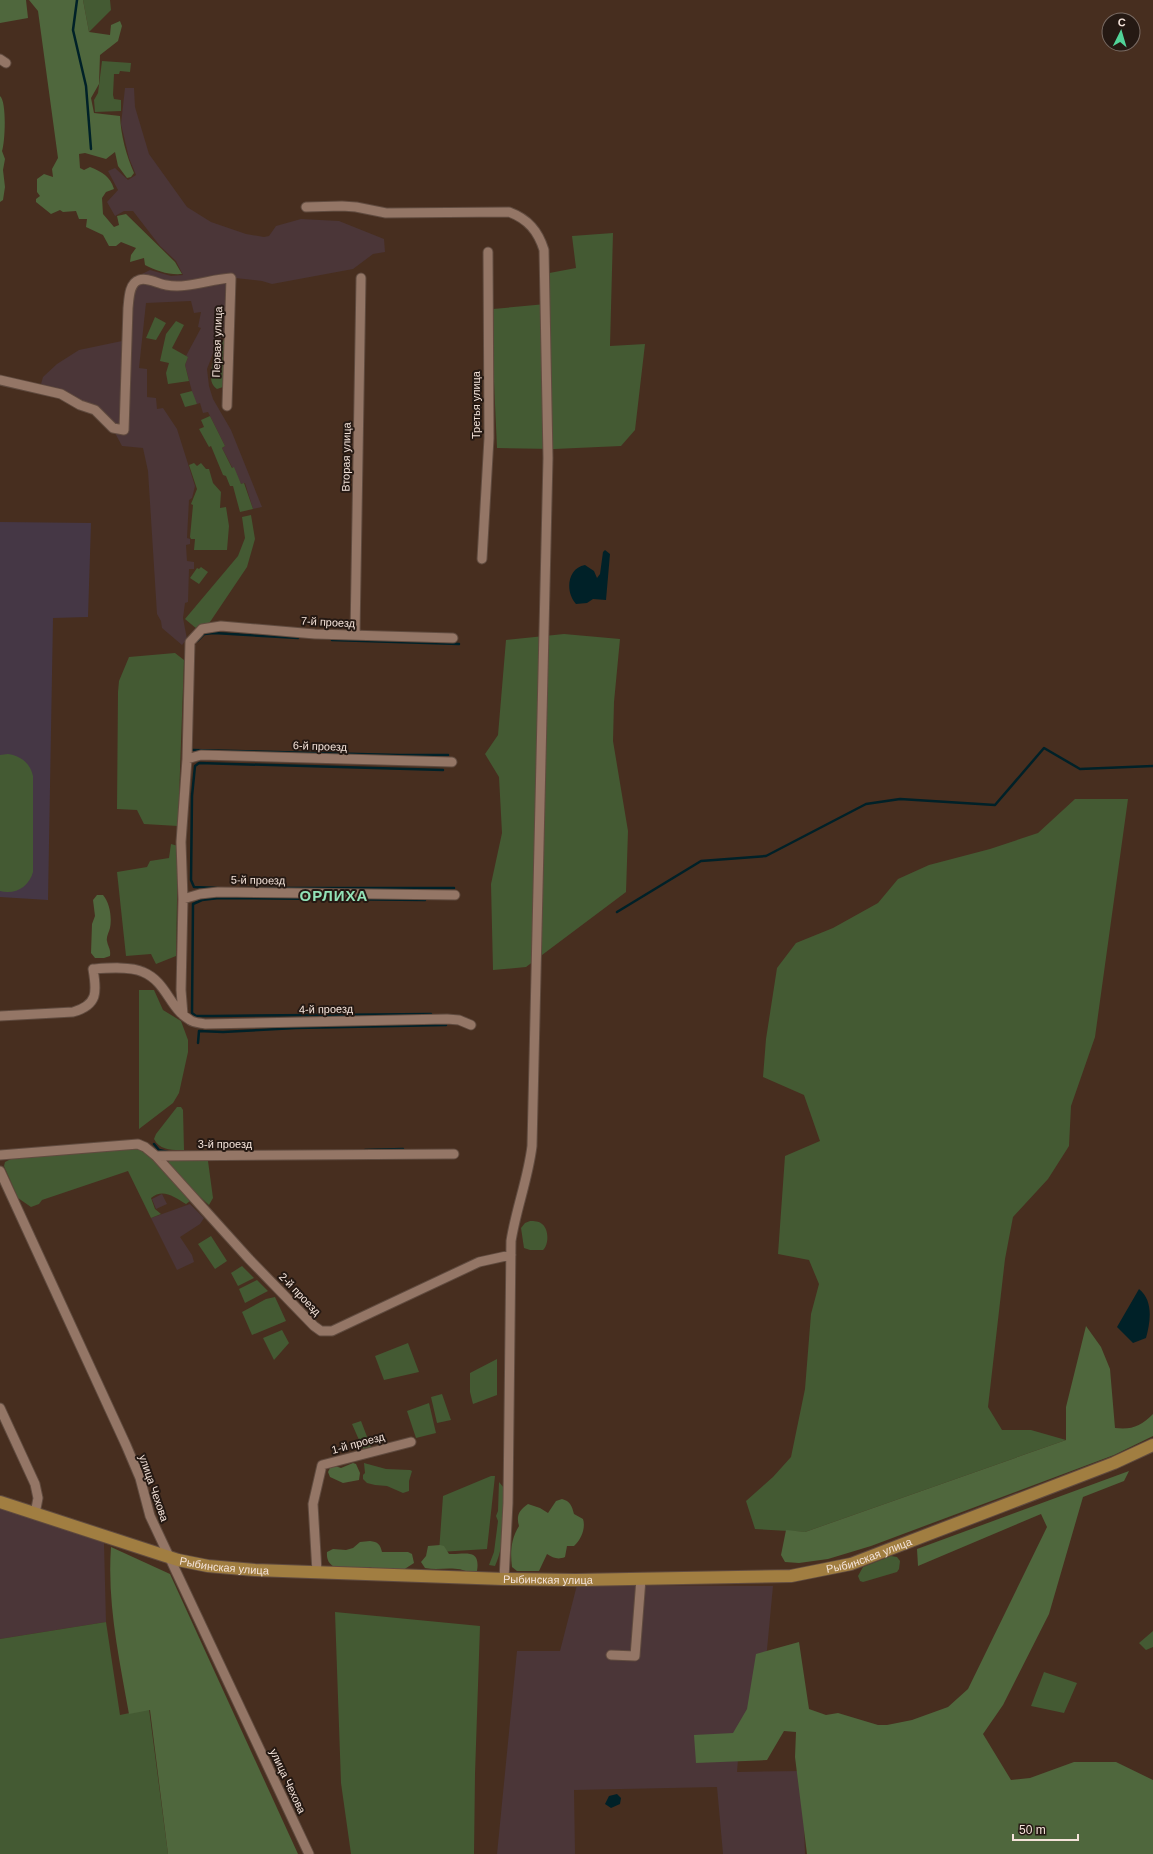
<svg xmlns="http://www.w3.org/2000/svg" width="1153" height="1854" viewBox="0 0 1153 1854" font-family="Helvetica,sans-serif">
	<style>
		.industrial { fill: #4b3638 }
		.education { fill: #453745 }
		.green { fill: #445a33 }
		.forest { fill: #4f673d }
		.water { fill: #002128 }
		.lines { fill: none; stroke-linecap: round; stroke-linejoin: round }
		.stream { stroke: #002128; stroke-width: 2.5 }
		.minor-casing { stroke: #604b3f; stroke-width: 11 }
		.major-casing { stroke: #604b3f; stroke-width: 14 }
		.minor { stroke: #947666; stroke-width: 9 }
		.major { stroke: #a17e41; stroke-width: 12 }
		.labels { text-anchor: middle; dominant-baseline: central; stroke-width: 4; stroke-linejoin: round; paint-order: stroke }
		.street-label { font-size: 11px; fill: #f4e3da; stroke: #251913 }
		.district-label { font-size: 15px; font-weight: bold; letter-spacing: 1px; fill: #92e3b8; stroke: #251913 }
	</style>
	<rect width="100%" height="100%" fill="#472e1f"/>
	<!-- industrial -->
	<path class="industrial" d="M125,88H134L135,107L149,154L187,207L211,222L246,234L264,237L269,236L276,226L301,219L339,221L384,239L385,252L373,254L353,269L272,284L262,281L226,277L227,326L214,351L207,369L209,386L213,399L231,430L262,507L253,509L245,483L241,484L222,448L225,446L208,412L203,413L200,403L197,404L194,399L185,365L188,357L186,356L201,328L198,327L201,312L194,313L191,301L146,303L139,368L147,369V397L156,398L157,409L163,408L177,429L195,486L192,498L189,500L187,538L190,539V544L186,545L187,561L194,562V569H189L188,602L185,603L183,618L187,639L182,645L162,628L161,621L157,614L148,471L143,448L122,446L108,420L71,402L41,384L43,377L57,364L79,350L122,341L127,290L132,279L150,270L171,276L183,275L176,261L160,246L133,211H124L115,216L107,202L118,190L108,171L115,168L128,180L136,175L129,158L121,124Z
		M162,1194L167,1204L156,1209L152,1199Z
		M190,1204L204,1218L200,1224L180,1237L192,1255L194,1262L177,1270L151,1218Z
		M0,1508L104,1543L106,1622L0,1639Z
		M577,1585L773,1586L760,1724H741L737,1772L802,1771L805,1854H723L717,1787L574,1790L575,1854H497L517,1651H560Z"/>
	<!-- education -->
	<path class="education" d="M0,522L91,523L88,617L53,618L48,900L0,897Z"/>
	<!-- green -->
	<path class="green" d="M83,0H110L111,10L89,32Z
		M102,61L131,63L130,72L120,71L119,74H114L113,95L114,99L121,100V111L95,112L94,100L98,93Z
		M613,233L610,346L645,344L635,430L621,446L554,449L497,448L494,382L493,309L546,304L544,274L576,268L572,236Z
		M155,317L166,323L156,340L146,338Z
		M176,321L184,325L172,348L188,357L185,365L189,381L168,384L166,373L169,363L160,361L166,334Z
		M227,336L223,387L217,389C202,380 218,345 227,336Z
		M192,391L197,404L185,407L180,394Z
		M210,416L225,446L222,448L232,468L234,467L241,484L244,483L253,509L240,512L233,486H230L226,476L223,475L211,446L209,447L199,429L204,427L201,420Z
		M194,463L197,466L201,463L206,469H209L213,483L221,492L220,508L226,507L229,526L227,550H194L195,539H191L190,537L193,505L191,504L197,489L189,465Z
		M251,515L255,539L247,567L210,622L197,629L185,619L238,556L245,538L242,517Z
		M201,567L208,572L199,584L190,578L197,568L199,569Z
		M564,634L620,639L614,702L613,741L628,831L626,892L526,967L493,970L491,884L502,833L499,777L485,754L498,735L506,640Z
		M175,653L184,660L178,826L144,824L137,810L117,809L118,692L119,681L129,657Z
		M8,754C21,756 30,763 33,776V872C29,887 15,895 0,891V755Z
		M1075,799H1128L1095,1037L1071,1106L1069,1146L1048,1179L1013,1217L1005,1259L988,1407L1002,1430H1031L1066,1440L805,1532L755,1529L746,1501L773,1477L791,1457L805,1389L811,1314L819,1284L809,1260L778,1254L785,1156L820,1141L804,1095L763,1077L766,1039L777,968L796,943L833,928L878,903L898,879L929,865L990,849L1038,833Z
		M171,844L178,846L176,956L156,964L151,954L126,956L117,872L147,867L150,861L169,858Z
		M139,990H154L163,1010L181,1021L188,1040V1052L179,1093L173,1103L139,1129Z
		M177,1107H181L183,1110L184,1150C173,1150 160,1151 154,1139L156,1134Z
		M137,1148C156,1153 178,1186 190,1201L186,1204C174,1197 163,1188 151,1198L155,1209L161,1214L151,1218L128,1171L42,1200L39,1204L31,1207L18,1198L4,1166L5,1162L11,1159Z
		M205,1158L208,1161L213,1198L209,1205L187,1185L169,1164V1160Z
		M530,1221C534,1221 539,1221 542,1224C549,1229 549,1245 543,1250H530L524,1248L521,1228L525,1223Z
		M211,1236L227,1261L215,1269L198,1244Z
		M242,1266L254,1278L238,1286L231,1273Z
		M257,1280L268,1291L245,1303L239,1289Z
		M275,1297L286,1321L252,1335L242,1312L266,1299Z
		M282,1330L289,1343L274,1360L263,1338Z
		M408,1343L419,1372L384,1380L375,1356Z
		M497,1359V1395L473,1404L470,1392V1373Z
		M442,1394L451,1420L437,1423L431,1397Z
		M429,1403L436,1433L416,1438L407,1411Z
		M361,1421L371,1447L363,1449L352,1424Z
		M364,1463L386,1469L410,1470L412,1471L409,1481V1491L403,1493L387,1486L375,1485L367,1483L363,1479V1475L365,1473Z
		M491,1476H495L487,1549L439,1552L443,1496Z
		M499,1482L504,1488C503,1514 506,1542 495,1566L489,1565L494,1552L498,1521L496,1516L498,1511Z
		M891,1556L897,1557L900,1561L899,1569L897,1572L863,1582L860,1581L858,1576L863,1567Z
		M335,1612L480,1626L475,1774L474,1854H351L341,1783Z
		M106,1622L120,1715L149,1709L168,1854H0V1639Z
		M1153,1631V1647L1146,1650L1139,1643Z
		M1044,1672L1077,1683L1064,1713L1031,1706Z"/>
	<!-- forest -->
	<path class="forest" d="M0,0H26L28,18L0,23Z
		M29,0H83L89,32L110,35L111,25L120,21L122,26L118,41L100,55L99,84L91,98L94,113L120,116C121,136 126,154 134,173L131,177L127,178L118,166L115,152L106,159L85,153L79,154L80,168L84,170L90,167C102,172 110,176 114,189L106,192L102,198L103,214L114,227L119,225L117,216L126,214L175,262L182,274C168,275 157,271 145,265L144,258L130,262L131,255L136,248L121,242L116,246H109L103,235L86,227L87,219H79L76,211L63,212L60,210L51,214L36,202V199L40,196L37,192V179L44,174L53,177L52,169L58,158L38,11Z
		M0,96C7,102 5,143 2,151L5,159L3,170L5,187L3,200L0,202Z
		M97,895H103C110,903 112,918 110,928C109,932 106,937 107,941C108,947 111,949 110,956L104,958H95L91,953L92,924L95,916L93,900Z
		M1086,1326L1101,1347L1110,1369L1115,1428C1132,1430 1141,1426 1153,1414V1436L1114,1455L871,1546L828,1559L799,1563L785,1562L781,1555L786,1530L805,1532L1066,1440V1407Z
		M353,1463L356,1464L360,1473L359,1480L343,1483L330,1477L328,1472L330,1468L335,1466L341,1468Z
		M1129,1471L1124,1481L1083,1497L1049,1614L1003,1705L983,1734L1011,1780L1030,1778L1074,1762H1116L1153,1780V1854H807L795,1757L796,1732L784,1731L767,1760L696,1763L694,1735L733,1733L747,1709L756,1654L799,1642L809,1709L826,1715L838,1713L878,1725H887L912,1720L948,1707L968,1689L1047,1527L1041,1514L918,1566L917,1549Z
		M562,1499C570,1501 572,1506 574,1514L583,1519C586,1528 581,1540 574,1546H567L565,1557C558,1560 553,1558 547,1554L539,1571H517L512,1567C510,1552 511,1539 519,1526C516,1516 519,1510 528,1504L540,1508L548,1513L556,1501Z
		M370,1541C378,1542 380,1544 382,1552H408L412,1554L414,1563L400,1572L377,1570L370,1567C356,1570 325,1575 327,1552L333,1549L346,1550L353,1548L360,1542Z
		M440,1545L444,1546L449,1554C463,1555 481,1547 477,1571L470,1573C456,1565 440,1571 425,1568L421,1562L426,1556L428,1546Z
		M111,1547L170,1574L298,1854H168L150,1710L129,1714C119,1658 107,1603 111,1547Z"/>
	<!-- water -->
	<path class="water" d="M605,550L610,554L606,600L593,599L587,603L576,604C565,592 567,568 585,565L594,571L597,578L600,574L603,552Z
		M1139,1289C1153,1300 1151,1320 1146,1338L1133,1343L1117,1327Z
		M617,1794L621,1798L620,1804L611,1808L605,1804L609,1796Z"/>
	<g class="lines">
		<!-- stream -->
		<path class="stream" d="M77,0L73,30L86,86L91,149
			M332,640L459,644
			M197,641L204,634L214,633L298,638
			M192,750L399,755H448
			M219,888L194,887L191,880L192,796L195,766L199,763L443,770
			M240,888H454
			M425,900L219,898L202,900L193,904L192,1013L196,1016H212L431,1014
			M617,912L701,861L766,856L866,804L900,799L995,805L1044,748L1080,769L1153,766
			M198,1043L199,1031L223,1032L296,1028L446,1025
			M154,1144L159,1150L168,1152
			M365,1150L403,1149"/>
		<!-- minor casing -->
		<g class="minor-casing">
			<path id="minor" d="M0,59L6,63
				M306,207L342,206L356,207L386,213L509,212C528,219 538,231 544,250L548,458L532,1146C528,1179 516,1209 511,1241L508,1503L504,1579
				M0,380L61,394L80,405L95,410L113,428L124,430L128,308C129,299 129,283 139,280C147,277 158,284 166,285C188,289 210,279 231,278L227,406
				M482,559L489,438L488,252
				M355,635L361,278
				M187,759L201,755L452,762
				M183,899L200,894L218,892L455,895
				M183,1015L181,990L183,899L181,842L187,759L190,642L202,629L221,626L315,634L453,638
				M0,1016L73,1012C98,1005 97,992 93,969C107,968 131,966 143,972C167,982 169,1008 190,1020C194,1023 201,1023 205,1024L447,1019L459,1020L471,1025
				M0,1155L138,1144L145,1147L156,1156L454,1154
				M156,1156L249,1259L314,1326L321,1331H332L479,1262L511,1255
				M0,1171L126,1445L140,1478L150,1516L309,1854
				M0,1408L35,1484L38,1498L35,1514
				M317,1572L313,1504L322,1465L411,1442
				M611,1655L635,1656L641,1579"/>
		</g>
		<!-- major casing -->
		<g class="major-casing">
			<g id="major">
				<path id="s1" d="M0,1502L178,1560L208,1566L255,1570L504,1579L576,1580L791,1576L851,1564L1114,1463L1153,1445"/>
			</g>
		</g>
		<!-- minor -->
		<use href="#minor" class="minor"/>
		<!-- major -->
		<use href="#major" class="major"/>
	</g>
	<g class="labels">
		<!-- street labels -->
		<g class="street-label">
			<text transform="translate(217 342) rotate(-88)">Первая улица</text>
			<text transform="translate(476 405) rotate(-90)">Третья улица</text>
			<text transform="translate(346 457) rotate(-89)">Вторая улица</text>
			<text transform="translate(328 622) rotate(3)">7-й проезд</text>
			<text transform="translate(320 746) rotate(2)">6-й проезд</text>
			<text transform="translate(258 880) rotate(1)">5-й проезд</text>
			<text transform="translate(326 1009) rotate(-1)">4-й проезд</text>
			<text x="225" y="1144">3-й проезд</text>
			<text transform="translate(300 1294) rotate(46)">2-й проезд</text>
			<text transform="translate(358 1443) rotate(-15)">1-й проезд</text>
			<text transform="translate(154 1488) rotate(71)">улица Чехова</text>
			<text stroke="none"><textPath href="#s1" startOffset="882">Рыбинская улица</textPath></text>
			<text stroke="none"><textPath href="#s1" startOffset="234">Рыбинская улица</textPath></text>
			<text stroke="none"><textPath href="#s1" startOffset="558">Рыбинская улица</textPath></text>
			<text transform="translate(288 1781) rotate(65)">улица Чехова</text>
		</g>
		<!-- district labels -->
		<g class="district-label">
			<text x="334" y="895">ОРЛИХА</text>
		</g>
	</g>
	<!-- north arrow -->
	<g transform="translate(1121 32) rotate(5)"><circle r="19" fill="#251913" stroke="#786a63"/>
	<path d="M0-3L7 15L0 10L-7 15Z" fill="#51d398"/>
	<text y="-6" font-size="11" font-weight="bold" text-anchor="middle" fill="#f4e3da">С</text>
	</g>
	<!-- scale -->
	<path d="M1013 1834v6h65v-6" fill="none" stroke="#f4e3da" stroke-width="2"/>
	<text x="1019" y="1834" font-size="12" fill="#f4e3da" stroke="#251913" stroke-width="3" paint-order="stroke">50 m</text>
</svg>
